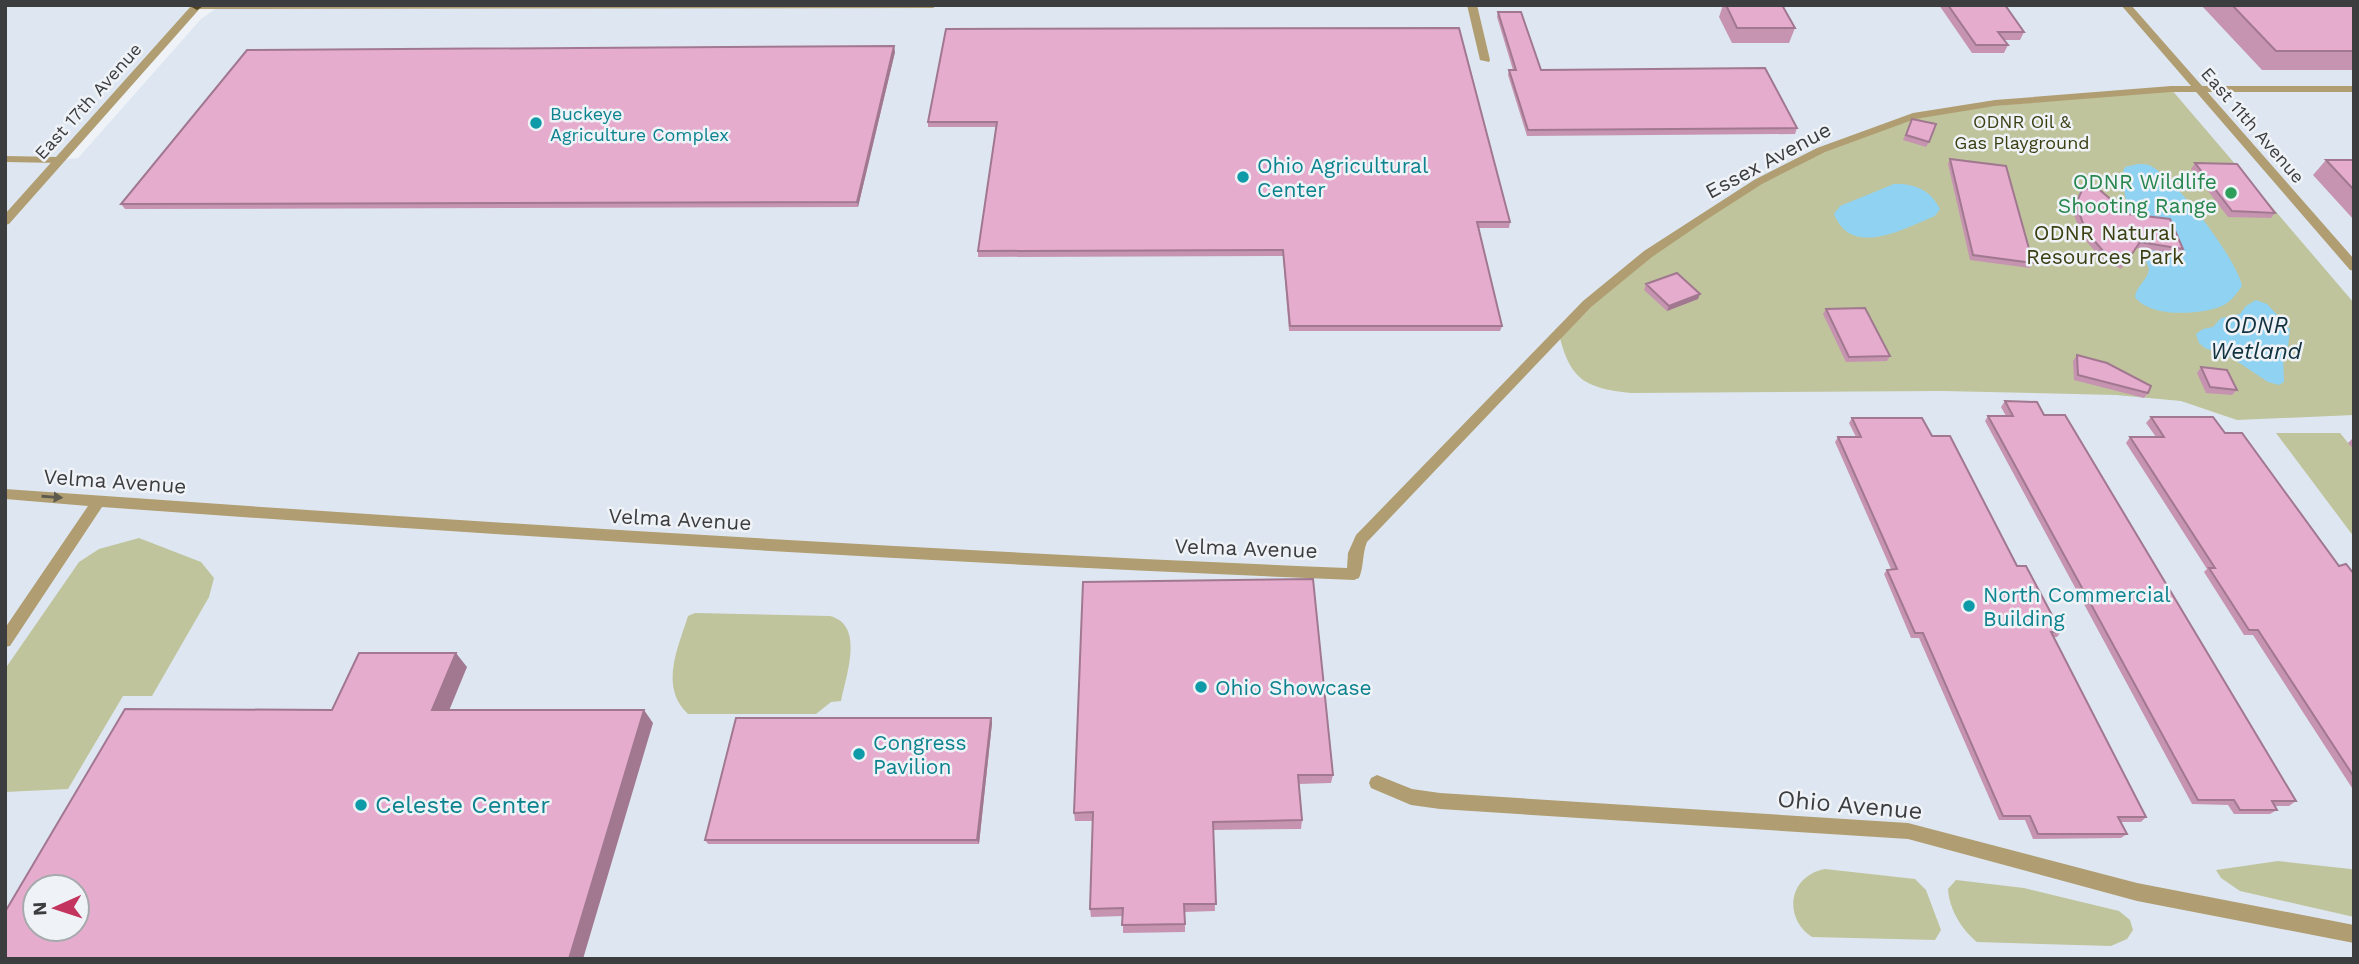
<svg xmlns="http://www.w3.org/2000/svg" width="2359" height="964" viewBox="0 0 2359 964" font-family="'Work Sans',sans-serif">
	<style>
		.built { fill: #dee7f1; fill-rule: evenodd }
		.green { fill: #bfc49c }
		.water { fill: #90d2f2 }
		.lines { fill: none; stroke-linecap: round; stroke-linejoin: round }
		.minor { fill: #b09e72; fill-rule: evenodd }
		.tertiary { fill: #b09e72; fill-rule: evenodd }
		.motorway { fill: #51431f; fill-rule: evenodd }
		.wall { fill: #c694b0 }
		.shaded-wall { fill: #a17890 }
		.building { fill: #e6accd; stroke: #a17890; stroke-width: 2; fill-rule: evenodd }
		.oneway { fill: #5e5a4e }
		.culture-dot { fill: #0f9aa8; stroke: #eff3f7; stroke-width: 2.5 }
		.leisure-dot { fill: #2e9e5b; stroke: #eff3f7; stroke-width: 2.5 }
		.labels { text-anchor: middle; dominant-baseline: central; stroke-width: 5; stroke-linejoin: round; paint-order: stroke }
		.far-street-label { font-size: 18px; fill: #3b3d3f; stroke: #eff3f7 }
		.far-culture-label { font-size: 18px; fill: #0d838f; stroke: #eff3f7; text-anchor: start }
		.far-park-label { font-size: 18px; fill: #3a3e10; stroke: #eff3f7 }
		.street-label { font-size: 21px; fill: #3b3d3f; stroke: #eff3f7 }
		.culture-label { font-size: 21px; fill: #0d838f; stroke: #eff3f7; text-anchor: start }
		.leisure-label { font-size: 21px; fill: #27864d; stroke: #eff3f7; text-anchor: end }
		.park-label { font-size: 21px; fill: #3a3e10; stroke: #eff3f7 }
		.water-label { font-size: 23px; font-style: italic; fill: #12323f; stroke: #eff3f7 }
		.near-culture-label { font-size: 24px; fill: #0d838f; stroke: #eff3f7; text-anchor: start }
		.near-street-label { font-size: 24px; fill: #3b3d3f; stroke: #eff3f7 }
	</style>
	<rect width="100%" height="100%" fill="#eff3f7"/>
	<!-- built -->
	<path class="built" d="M5,5H198L60,160L78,158L201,19L221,5H2354V959H5ZM35,887H77V929H35Z"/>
	<!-- green -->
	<path class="green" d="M2171,89L2354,303V415L2237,420L2181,401L2116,395L1942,391L1631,393C1585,388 1570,380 1559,334L1572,318L1705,215L1821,150L1913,117L1943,111Z
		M2276,433H2340L2354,450V537Z
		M139,538L201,562L214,578L209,597L152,696H123L68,789L5,792V669L79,562L99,549Z
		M695,613L830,616C865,625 846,675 841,701L831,702L816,714H688C659,687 678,648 688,616Z
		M2278,861L2351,869L2354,871V917L2240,891L2221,878L2216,870Z
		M1825,869L1915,879L1926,890L1941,930L1935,940L1812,937C1783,918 1788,876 1825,869Z
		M1956,880L2024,888L2119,911L2130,920L2133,930L2127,939L2111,946L1977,942C1962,930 1949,909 1948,889Z"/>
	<!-- water -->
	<path class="water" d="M2138,164C2141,164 2147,164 2149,165C2174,176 2237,259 2242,286C2236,294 2231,302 2222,306C2200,315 2150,318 2135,297C2136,286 2148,280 2149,269C2142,249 2115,183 2125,167Z
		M1894,184C1914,183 1931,190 1940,209L1935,216C1905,228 1852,259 1834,214L1840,206Z
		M2256,300L2267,304L2290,329L2288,347L2283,352L2284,382L2279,385L2268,382L2232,358L2205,348L2199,343L2196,334L2203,329L2213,327L2221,318L2240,314L2246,306Z"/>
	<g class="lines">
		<!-- minor -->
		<path class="minor" d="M938,5L933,8L197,9L192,6Z
			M1467,5H1477L1490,60L1489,62L1480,60Z
			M2171,86H2354V92H2171L1995,106L1915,119L1825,152L1762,184L1709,218L1652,257L1591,307L1367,542C1362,554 1364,567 1359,578L1354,580C936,563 519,537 102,507L10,646L5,647V628L88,506L5,499V489C452,521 899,549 1347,568L1348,553L1356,535L1583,301L1644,251L1754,180L1817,148L1913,113L1995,100Z
			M5,156L59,157L65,160L59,163L5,162Z
			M1377,775L1412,789L1440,793L1908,823L2137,883L2354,925V943L2137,901L1908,839L1440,809L1411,805L1371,788L1369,783L1371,778Z"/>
		<!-- tertiary -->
		<path class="tertiary" d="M192,5H203L9,224L5,225V214Z
			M2121,5H2131L2354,259V271L2350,270Z"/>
		<!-- motorway -->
		<path class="motorway" d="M205,5L197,10L190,6V5Z"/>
	</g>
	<!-- wall -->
	<path class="wall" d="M1723,5H1782L1795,28L1789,43H1732L1719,17Z
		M1939,5H2005L2024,32L2020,40H2004L2008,45L2004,53H1972Z
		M2201,5H2354V70H2262Z
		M1498,12L1541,70L1797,128L1795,134L1527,136L1508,75L1509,70H1513L1497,17Z
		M946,29L1510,222L1509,228H1479L1502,326L1500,331H1289L1283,256L978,257V251L996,127H928V122Z
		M895,52L858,207L125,209L121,204Z
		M1910,124L1929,142L1926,147L1903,140Z
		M1950,159L2033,263L2030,268L1970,260L1948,164Z
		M2326,160H2354V220L2313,175Z
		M2195,163L2275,213L2271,218L2228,217L2191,169Z
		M2082,190L2128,214L2183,249L2179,254L2136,248L2121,269L2099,256L2082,236L2074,215V205Z
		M1646,284L1698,299L1667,311L1644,290Z
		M1826,309L1890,356L1887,361L1846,362L1823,314Z
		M2077,355L2148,393L2144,398L2074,380L2073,361Z
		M2201,367L2237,390L2232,395L2206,393L2197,373Z
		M2005,401L2044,415L2296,801L2289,806H2274L2277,810L2270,814H2234L2228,805L2192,804L1985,421L1988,416H2006L2001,407Z
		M2151,417L2225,433L2339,566L2354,574V791L2253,635H2244L2204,572L2207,569L2126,443L2130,437H2156L2146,423Z
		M1852,418L1932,436L2061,632L2057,637H2053L2146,817L2141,822H2120L2127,834L2121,838L2033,839L2025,820H1999L1919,638H1911L1884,574L1887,570L1891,569L1835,442L1838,437H1856L1849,423Z
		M2354,437V450L2348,443Z
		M1083,582L1333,775L1331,783L1299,784L1302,820L1301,829L1213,830L1215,911L1185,912V932L1123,933V916L1091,917L1090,909L1093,821H1075L1074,813Z
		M991,718L992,723L979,844H708L705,840Z"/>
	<!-- shaded-wall -->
	<path class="shaded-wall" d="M894,46L895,52L858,207L857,202Z
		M1700,294L1698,299L1667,311L1669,306Z
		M456,653L467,667L444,723L432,710Z
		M644,710L653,723L583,959H569Z
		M991,718L992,723L979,844L977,840Z"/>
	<!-- building -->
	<path class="building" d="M1726,5H1782L1795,28H1737Z
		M1948,5H2005L2024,32H1998L2008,45H1976Z
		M2232,5H2354V51H2276Z
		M1498,12H1521L1541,70L1765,68L1797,128L1528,130L1509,70H1516Z
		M1459,28L1510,222H1477L1502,326H1290L1283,250L978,251L997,122H928L946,29Z
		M894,46L857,202L121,204L247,50Z
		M1912,119L1936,124L1929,142L1906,135Z
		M1950,159L2006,166L2033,263L1973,255Z
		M2326,160H2354V190Z
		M2195,163L2237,164L2275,213L2232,211Z
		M2095,186L2128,214L2170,219L2183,249L2140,242L2125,264L2103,251L2086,231L2078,210V199L2082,190Z
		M1677,273L1700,294L1669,306L1646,284Z
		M1865,308L1890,356L1849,357L1826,309Z
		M2077,355L2107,363L2151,386L2148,393L2078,375Z
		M2201,367L2227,370L2237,390L2210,387Z
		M2005,401L2037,402L2044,415H2065L2296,801H2272L2277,810H2240L2234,800H2198L1988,416H2013Z
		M2151,417H2213L2225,433H2242L2339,566L2346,564L2354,574V777L2258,630H2249L2209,568H2215L2130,437H2164Z
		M1852,418H1922L1932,436H1950L2017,566H2026L2061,632H2051L2146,817H2118L2127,834H2038L2030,816H2003L1923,633H1915L1887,570L1897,569L1838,437H1861Z
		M1313,579L1333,775H1298L1302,820L1213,822L1216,904H1184L1185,924L1122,925L1123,908L1090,909L1093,812L1074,813L1083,582Z
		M359,653H456L432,710H644L569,959H5V912L125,709L332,710ZM35,887H77V929H35Z
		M736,718H991L977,840H705Z"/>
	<!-- one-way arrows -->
	<defs><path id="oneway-solid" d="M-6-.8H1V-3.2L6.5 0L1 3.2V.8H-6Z" transform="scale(1.75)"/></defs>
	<use class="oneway" href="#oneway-solid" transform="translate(52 497) rotate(4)"/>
	<!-- markers -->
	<g class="culture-dot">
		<circle cx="536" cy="123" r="7"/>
		<circle cx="1243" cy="177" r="7"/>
		<circle cx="1969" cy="606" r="7"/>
		<circle cx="1201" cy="687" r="7"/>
		<circle cx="859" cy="754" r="7"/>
		<circle cx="361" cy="805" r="7"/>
	</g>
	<circle class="leisure-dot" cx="2231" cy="193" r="7"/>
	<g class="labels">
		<!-- far-street labels -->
		<g class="far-street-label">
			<text transform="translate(88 101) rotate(-48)">East 17th Avenue</text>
			<text transform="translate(2253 125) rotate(49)">East 11th Avenue</text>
		</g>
		<!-- far-culture labels -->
		<g class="far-culture-label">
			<text x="550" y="113">Buckeye<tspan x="550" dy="21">Agriculture Complex</tspan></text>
		</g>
		<!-- far-park labels -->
		<g class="far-park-label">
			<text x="2022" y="121">ODNR Oil &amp;<tspan x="2022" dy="21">Gas Playground</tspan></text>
		</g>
		<!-- street labels -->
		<g class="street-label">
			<text transform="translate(1768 160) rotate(-28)">Essex Avenue</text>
			<text transform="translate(115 481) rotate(4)">Velma Avenue</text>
			<text transform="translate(680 519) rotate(3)">Velma Avenue</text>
			<text transform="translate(1246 548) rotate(2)">Velma Avenue</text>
		</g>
		<!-- culture labels -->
		<g class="culture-label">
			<text x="1257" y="165">Ohio Agricultural<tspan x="1257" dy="24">Center</tspan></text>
			<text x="1983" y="594">North Commercial<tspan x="1983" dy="24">Building</tspan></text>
			<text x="1215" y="687">Ohio Showcase</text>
			<text x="873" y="742">Congress<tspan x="873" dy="24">Pavilion</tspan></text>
		</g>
		<!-- leisure labels -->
		<g class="leisure-label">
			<text x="2217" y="181">ODNR Wildlife<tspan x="2217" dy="24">Shooting Range</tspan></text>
		</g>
		<!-- park labels -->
		<g class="park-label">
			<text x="2105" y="232">ODNR Natural<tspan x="2105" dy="24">Resources Park</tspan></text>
		</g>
		<!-- water labels -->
		<g class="water-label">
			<text x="2256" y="325">ODNR<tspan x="2256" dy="26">Wetland</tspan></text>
		</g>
		<!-- near-culture labels -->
		<g class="near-culture-label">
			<text x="375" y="805">Celeste Center</text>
		</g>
		<!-- near-street labels -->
		<g class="near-street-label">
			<text transform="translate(1850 805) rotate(5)">Ohio Avenue</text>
		</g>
	</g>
	<!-- border -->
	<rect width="2359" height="964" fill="none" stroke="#3b3d3f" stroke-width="14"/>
	<!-- north arrow -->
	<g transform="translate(56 908) rotate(267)"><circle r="33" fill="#eff3f7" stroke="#a7aaad" stroke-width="2"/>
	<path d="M0-5L12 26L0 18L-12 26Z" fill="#c3355f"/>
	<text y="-10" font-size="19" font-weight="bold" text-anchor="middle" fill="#3b3d3f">N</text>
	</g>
</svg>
